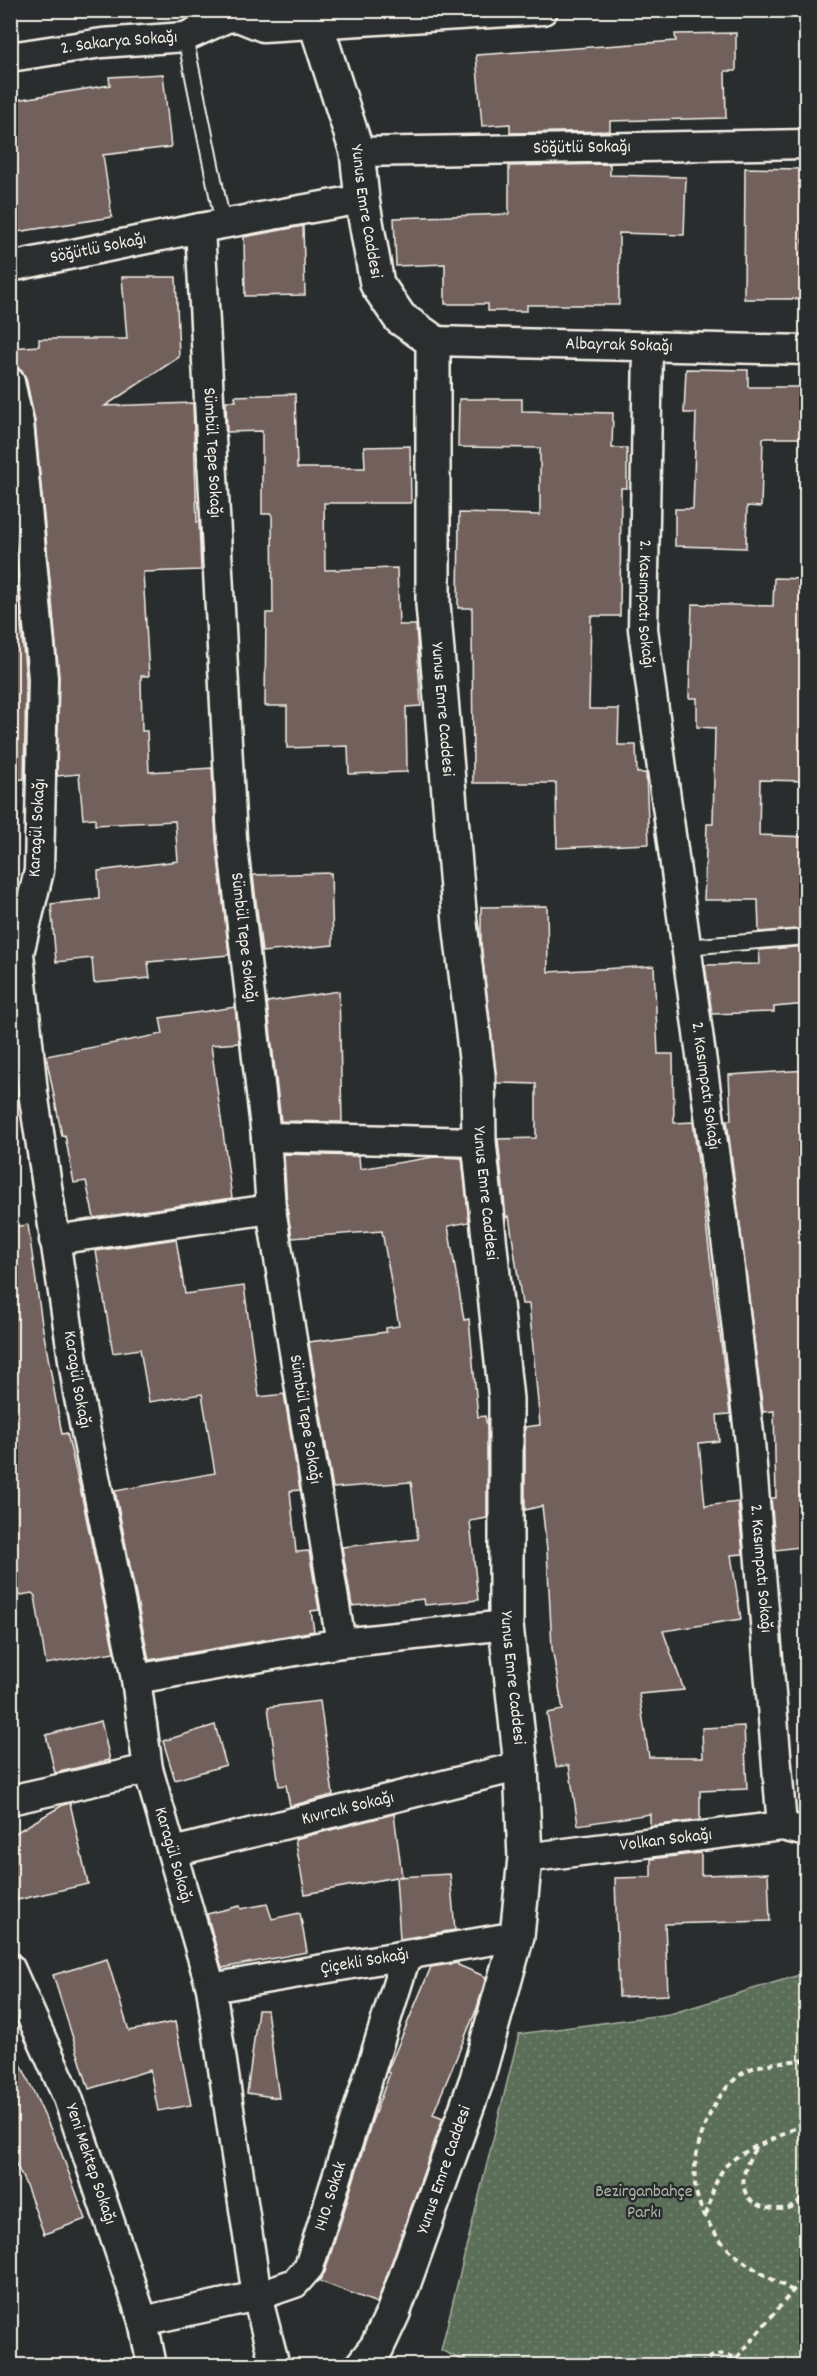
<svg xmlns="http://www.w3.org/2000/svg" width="817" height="2376" viewBox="0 0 817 2376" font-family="Dekko,sans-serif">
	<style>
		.park { fill: url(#park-dots); stroke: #a7b0a0; stroke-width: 1.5 }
		.building { fill: #72605c; stroke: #f4f1e8; stroke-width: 1.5 }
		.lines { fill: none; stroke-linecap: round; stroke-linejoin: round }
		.service-casing { stroke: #f4f1e8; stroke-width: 18 }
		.minor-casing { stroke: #f4f1e8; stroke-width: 33 }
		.tertiary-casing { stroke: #f4f1e8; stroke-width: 38 }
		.path { stroke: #f4f1e8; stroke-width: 4; stroke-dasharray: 6 4.5; stroke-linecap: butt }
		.service { stroke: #2a2d2e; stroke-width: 14 }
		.minor { stroke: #2a2d2e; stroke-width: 28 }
		.tertiary { stroke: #2a2d2e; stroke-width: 33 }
		.labels { text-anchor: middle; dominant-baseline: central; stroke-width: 5; stroke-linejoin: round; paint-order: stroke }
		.street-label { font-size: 18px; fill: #f4f1e8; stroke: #2a2d2e }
		.park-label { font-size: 18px; fill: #afb6a7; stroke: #2a2d2e }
	</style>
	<defs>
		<pattern id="park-dots" width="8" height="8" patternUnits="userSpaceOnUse" patternTransform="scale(1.5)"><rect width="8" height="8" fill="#5a6e58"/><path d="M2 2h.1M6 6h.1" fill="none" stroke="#728370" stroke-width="1.8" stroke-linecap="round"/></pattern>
	</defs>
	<rect width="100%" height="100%" fill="#2a2d2e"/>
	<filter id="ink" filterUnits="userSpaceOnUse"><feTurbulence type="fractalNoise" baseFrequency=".0167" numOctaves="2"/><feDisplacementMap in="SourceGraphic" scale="12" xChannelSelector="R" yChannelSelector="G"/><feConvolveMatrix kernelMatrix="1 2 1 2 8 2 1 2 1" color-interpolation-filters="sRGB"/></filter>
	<g filter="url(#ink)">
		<!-- park -->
		<path class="park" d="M806,1973V2365L474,2366L441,2350L519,2034L670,2014Z"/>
		<!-- building -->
		<path class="building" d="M736,33V71H725L726,118L610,121V131L510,133V124L482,126L476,55L676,41L675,34Z
			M163,74L171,147L103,155L112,217L10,233V101L110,85L109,77Z
			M610,164V175L686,177L684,235L619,233V305H527V311H488V304H445V264L396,266L394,218L509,214V166Z
			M745,168L805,169L803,245H807V299H744Z
			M303,226L305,295L245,296L244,237Z
			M122,277H176L179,357L105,406L193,403L197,522H199L201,570L143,572L149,676H141L142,731H147L149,772L212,768L216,840L229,955L148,962L150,978L94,983L92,958L56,962L51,904L99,899L98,871L178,861L175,821L95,825V818L83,819L79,774L57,776L59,676L35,421L26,378L22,370L10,366V348L39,346V339H127Z
			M686,369L748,370V387H807V438H763L761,507L747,506L746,548L675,546V509H693L696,413H684Z
			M295,394L297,468H365L364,447L410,446L411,503H324L325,570L397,568L399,625H416L421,706L406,707L407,772L349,774L348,746L287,748V706H265L266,613H273L272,514H262V431L227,432L226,401H236L235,396Z
			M459,399H522V411L613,413L612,448H627V488H621L620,616H591L589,709H619L618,745H636L637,773H646L649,844L557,848L556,783H473L472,608H458L459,513L540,515V448L458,447Z
			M10,509L26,679L24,779L10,780Z
			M774,578L807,579V781L760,780L759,835L807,837V928L759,932L758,900H704L707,824H713L715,728L697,727V698H689L692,604L773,606Z
			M331,873L333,945L262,952L253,875Z
			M547,906L548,972L654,966L658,1054H673L674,1123L693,1122L730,1414L717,1415L719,1441L699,1443L705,1506L738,1502L743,1554L731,1555L741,1619L663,1631L684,1690L639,1694L649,1757H703L702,1728L744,1726L747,1789L700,1791V1820L650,1826V1814L578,1825L569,1765L556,1767L547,1713L563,1710L552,1648L547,1550L542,1506L525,1510V1427L540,1425L529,1304H522L509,1216L506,1217L498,1139L536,1138V1084L497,1083L481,943V907Z
			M807,946V1004L774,1007V1012L712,1014L705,965L760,964L759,950Z
			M339,991L342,1122L281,1121L267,1002Z
			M235,1007L239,1043L211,1045L232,1198L94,1218L86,1181L74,1183L65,1135L62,1136L46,1056L163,1034L160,1018Z
			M807,1070V1546L776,1550L771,1498H776L774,1411L763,1412L727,1120H731L729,1075Z
			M284,1154L359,1156L360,1169L434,1157L462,1158L469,1222L448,1226L464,1320L469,1319L478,1417L485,1416L487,1426V1518L470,1521L478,1600L425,1605L424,1599L352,1606L342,1547L418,1539L411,1482L333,1488L309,1342L386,1332V1328L399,1326L382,1231L292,1238L287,1207Z
			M28,1225L42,1324L62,1434L67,1433L82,1497L114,1652L46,1664L35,1596L32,1593L10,1597V1227Z
			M176,1239L185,1294L244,1286L259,1397L284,1394L300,1490L290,1491L296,1552L309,1551L319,1610L311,1611L314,1631L149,1660L115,1491L215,1473L202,1394L149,1402L140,1349L113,1353L96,1251Z
			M320,1701L333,1795L290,1806L286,1785L279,1786L268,1707Z
			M101,1721L110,1760L55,1773L46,1735Z
			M215,1725L226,1765L175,1780L163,1741Z
			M70,1803L88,1884L17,1900L10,1868V1836L63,1805Z
			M394,1814L402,1876L398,1877L450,1874L455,1930L400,1939L396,1877L305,1894L295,1839Z
			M701,1853V1875L768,1873L770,1921L665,1924L668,1995L619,1997L615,1878L651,1877V1859Z
			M267,1904L272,1919L300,1913L307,1952L222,1968L207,1914L240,1906L241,1909Z
			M107,1959L129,2031L175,2022L191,2105L158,2111L150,2070L89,2089L53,1975Z
			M458,1963V1965L486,1977L477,2008L433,2114L443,2118L377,2303L319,2281L325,2272L372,2121L390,2073L387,2072L389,2067L431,1967Z
			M258,2010H267L279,2098L247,2093Z
			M10,2040L61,2152L86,2219L44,2234L26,2185L10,2152Z"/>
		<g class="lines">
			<!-- service casing -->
			<g class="service-casing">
				<path id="service" d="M185,37L223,224
					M686,947L806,937"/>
			</g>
			<!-- minor casing -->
			<g class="minor-casing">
				<g id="minor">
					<path id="s1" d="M10,57L102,43L185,37L233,15L263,27L543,10"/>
					<path id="s2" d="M357,152L806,144"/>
					<path id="s3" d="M200,228L232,838L266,1137L271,1209L341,1643"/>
					<path id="s4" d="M10,267L200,228L362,199"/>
					<path id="s5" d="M433,341L806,350"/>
					<path id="s6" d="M648,348L643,629L729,1261L750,1442L782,1826"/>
					<path id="s7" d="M10,382L19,423L43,678L39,871L19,953L33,1092L78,1393L136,1679L148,1769L211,1988L257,2296L275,2366"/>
					<path d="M266,1137L479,1142"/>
					<path d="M54,1240L271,1209"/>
					<path d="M136,1679L341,1643L506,1625"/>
					<path d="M10,1800L148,1769"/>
					<path id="s8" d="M173,1852L521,1766"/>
					<path id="s9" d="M525,1858L782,1826L806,1832"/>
					<path id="s10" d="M10,1968L68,2098L143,2321L152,2366"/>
					<path id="s11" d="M211,1988L517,1936"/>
					<path id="s12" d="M143,2321L257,2296L295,2283L309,2267L406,1956"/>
				</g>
			</g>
			<!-- tertiary casing -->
			<g class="tertiary-casing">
				<g id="tertiary">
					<path d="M232,10L233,15"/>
					<path id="s13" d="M316,24L357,152L362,199L377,284L400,318L433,341V604L460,923L478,1075L479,1142L506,1399V1625L521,1766L525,1858L517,1936L477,2079L393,2313L377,2347L362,2366"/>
				</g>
			</g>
			<!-- path -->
			<path class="path" d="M804,1863L806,1873
				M755,2149C737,2176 737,2208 777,2209C785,2209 792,2209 799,2202C804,2197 805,2187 806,2180
				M706,2215C711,2200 714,2180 725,2167C740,2148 786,2138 806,2120
				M793,2291C769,2277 741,2264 722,2242C712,2231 702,2213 698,2199C685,2160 711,2089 748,2070C763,2063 790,2061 806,2060
				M737,2358L806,2275
				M700,2366C713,2350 732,2351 744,2366"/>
			<!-- service -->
			<use href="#service" class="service"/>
			<!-- minor -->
			<use href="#minor" class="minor"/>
			<!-- tertiary -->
			<use href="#tertiary" class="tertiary"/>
		</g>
	</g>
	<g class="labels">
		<!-- street labels -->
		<g class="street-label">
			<text stroke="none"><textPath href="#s1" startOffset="110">2. Sakarya Sokağı</textPath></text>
			<text stroke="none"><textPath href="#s2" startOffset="225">Söğütlü Sokağı</textPath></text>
			<text stroke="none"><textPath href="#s13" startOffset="195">Yunus Emre Caddesi</textPath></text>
			<text stroke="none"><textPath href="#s4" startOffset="90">Söğütlü Sokağı</textPath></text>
			<text stroke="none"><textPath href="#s5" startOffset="186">Albayrak Sokağı</textPath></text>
			<text stroke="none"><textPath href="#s3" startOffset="225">Sümbül Tepe Sokağı</textPath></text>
			<text stroke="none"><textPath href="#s6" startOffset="256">2. Kasımpatı Sokağı</textPath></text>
			<text stroke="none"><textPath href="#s13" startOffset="718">Yunus Emre Caddesi</textPath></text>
			<text transform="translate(38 828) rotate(-87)">Karagül Sokağı</text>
			<text stroke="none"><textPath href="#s3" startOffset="711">Sümbül Tepe Sokağı</textPath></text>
			<text stroke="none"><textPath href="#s6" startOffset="742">2. Kasımpatı Sokağı</textPath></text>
			<text stroke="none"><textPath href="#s13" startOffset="1204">Yunus Emre Caddesi</textPath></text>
			<text stroke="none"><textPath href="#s7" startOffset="1006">Karagül Sokağı</textPath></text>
			<text stroke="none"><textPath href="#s3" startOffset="1197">Sümbül Tepe Sokağı</textPath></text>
			<text stroke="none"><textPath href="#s6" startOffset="1228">2. Kasımpatı Sokağı</textPath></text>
			<text stroke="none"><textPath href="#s13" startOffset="1690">Yunus Emre Caddesi</textPath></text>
			<text stroke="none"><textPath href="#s8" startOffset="180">Kıvırcık Sokağı</textPath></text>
			<text stroke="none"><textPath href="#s9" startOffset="142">Volkan Sokağı</textPath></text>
			<text stroke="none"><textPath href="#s7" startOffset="1492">Karagül Sokağı</textPath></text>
			<text stroke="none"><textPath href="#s11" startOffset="156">Çiçekli Sokağı</textPath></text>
			<text stroke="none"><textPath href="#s10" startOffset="212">Yeni Mektep Sokağı</textPath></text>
			<text transform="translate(445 2170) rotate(-71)">Yunus Emre Caddesi</text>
			<text stroke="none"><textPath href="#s12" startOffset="252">1410. Sokak</textPath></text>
		</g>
		<!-- park labels -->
		<g class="park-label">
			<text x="644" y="2192">Bezirganbahçe<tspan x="644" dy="21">Parkı</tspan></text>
		</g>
	</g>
	<!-- margin -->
	<rect width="817" height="2376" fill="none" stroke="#2a2d2e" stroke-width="36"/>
	<rect x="18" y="18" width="781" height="2340" fill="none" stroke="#f4f1e8" stroke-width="2" filter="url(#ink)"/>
</svg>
